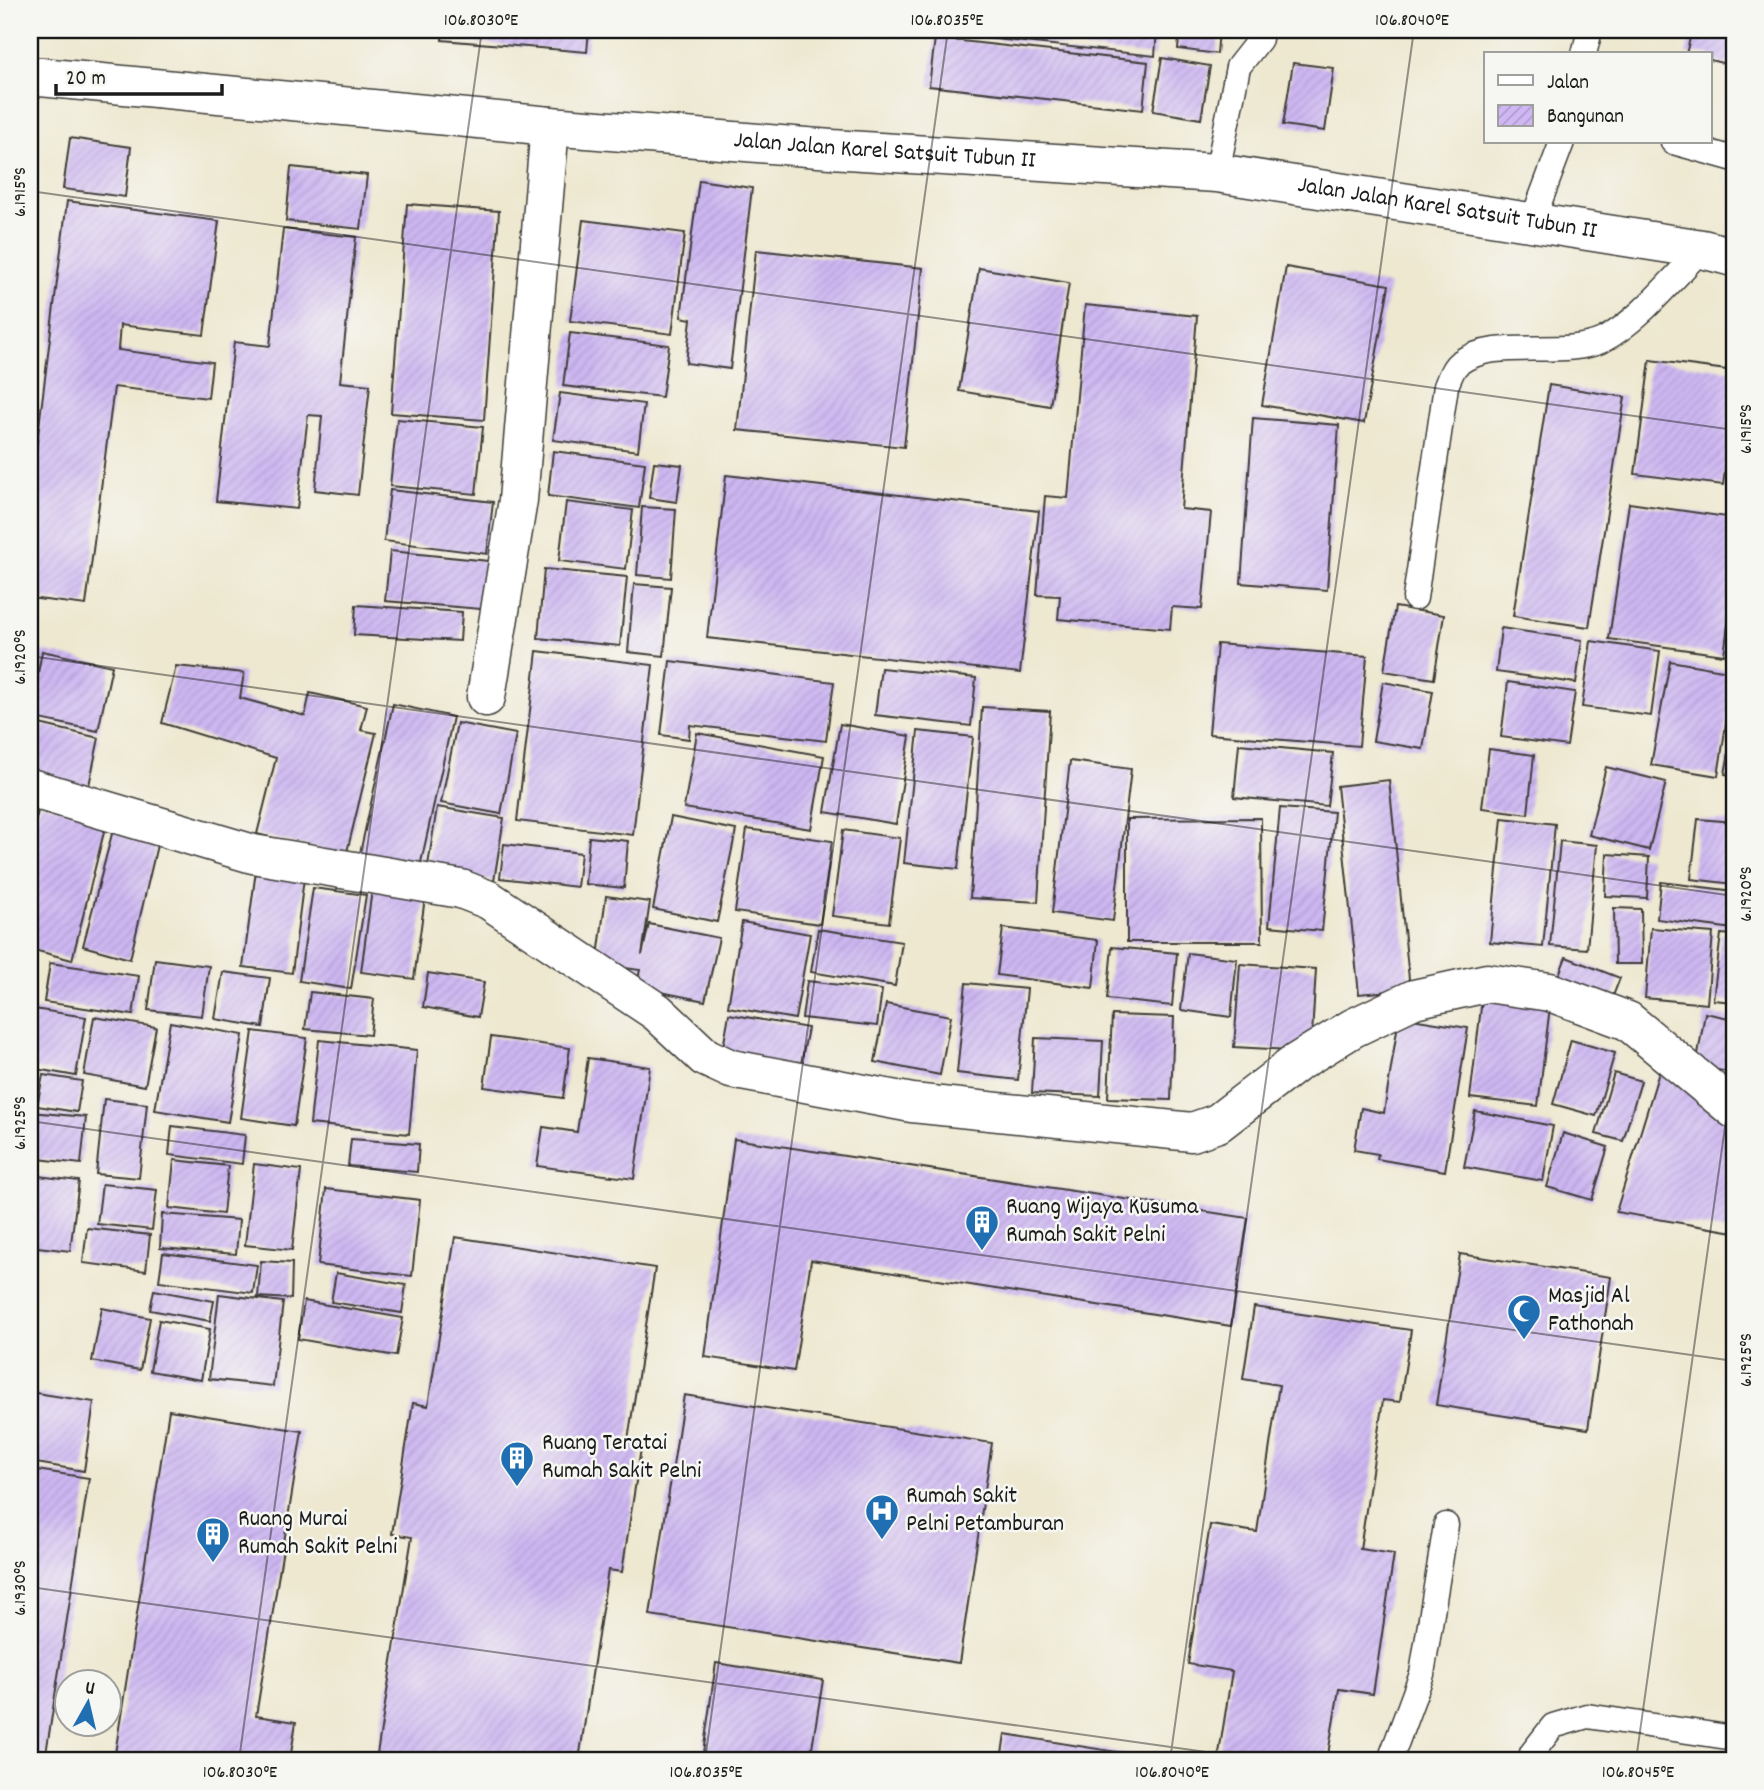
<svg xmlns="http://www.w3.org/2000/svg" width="1764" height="1790" viewBox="0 0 1764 1790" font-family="Dekko,sans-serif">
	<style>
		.building { fill: url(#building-hatch) }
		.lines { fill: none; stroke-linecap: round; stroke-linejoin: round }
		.lane-casing { stroke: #3c3b37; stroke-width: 27 }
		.street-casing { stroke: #3c3b37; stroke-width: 41 }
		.secondary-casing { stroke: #3c3b37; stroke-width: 41 }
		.lane { stroke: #fff; stroke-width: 24 }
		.street { stroke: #fff; stroke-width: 38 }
		.secondary { stroke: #fff; stroke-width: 38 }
		.ticks { fill: none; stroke: #1c1c1c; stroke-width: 2; stroke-opacity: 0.45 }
		.labels { text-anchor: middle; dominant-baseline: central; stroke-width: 5; stroke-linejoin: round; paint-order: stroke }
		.street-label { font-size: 24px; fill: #1c1c1c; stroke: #f6f6f2 }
		.poi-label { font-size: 24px; fill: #1c1c1c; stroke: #f6f6f2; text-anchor: start }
		.neatline { fill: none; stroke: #1c1c1c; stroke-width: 2.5 }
		.ticks-label { font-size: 18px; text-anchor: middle; fill: #1c1c1c }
	</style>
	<defs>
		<pattern id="building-hatch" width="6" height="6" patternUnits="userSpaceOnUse" patternTransform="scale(1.75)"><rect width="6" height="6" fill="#ceb7f2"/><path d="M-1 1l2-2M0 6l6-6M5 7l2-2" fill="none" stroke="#b09dcf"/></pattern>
	</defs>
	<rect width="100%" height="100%" fill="#f6f6f2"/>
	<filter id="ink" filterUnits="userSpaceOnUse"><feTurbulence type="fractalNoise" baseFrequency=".0143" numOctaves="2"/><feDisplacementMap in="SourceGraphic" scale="14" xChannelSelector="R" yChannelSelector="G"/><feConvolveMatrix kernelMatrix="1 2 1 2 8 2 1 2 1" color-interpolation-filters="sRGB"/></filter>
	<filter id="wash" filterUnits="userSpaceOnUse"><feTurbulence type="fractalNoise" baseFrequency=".00686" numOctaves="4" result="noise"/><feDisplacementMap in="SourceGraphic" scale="28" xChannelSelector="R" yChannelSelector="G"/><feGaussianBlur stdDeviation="1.57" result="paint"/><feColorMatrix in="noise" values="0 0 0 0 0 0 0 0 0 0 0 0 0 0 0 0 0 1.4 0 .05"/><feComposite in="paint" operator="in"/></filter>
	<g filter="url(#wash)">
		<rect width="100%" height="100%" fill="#eee8d0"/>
		<g id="blocks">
			<!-- building -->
			<path class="building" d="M443,30H589L587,52L442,40Z
				M940,30H1157L1155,56L940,33Z
				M1180,30H1219L1217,54L1178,49Z
				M1692,30H1734V66L1710,60V54H1686Z
				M935,38L1148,62L1143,110L929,86Z
				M1162,58L1210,66L1201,119L1153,111Z
				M1293,63L1334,68L1325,131L1283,125Z
				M70,138L131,147L125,197L63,189Z
				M291,167L367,175L361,229L286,221Z
				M699,180L752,188L730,369L686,363L691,319L681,317Z
				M67,201L219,221L204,335L120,325L118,350L212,362L208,398L114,387L86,605L30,598V499Z
				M407,204L499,211L484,420L391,413Z
				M583,220L685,233L672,334L570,321Z
				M283,229L356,237L340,382L370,385L358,495L315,490L322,416L308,415L297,509L216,501L234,342L270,346Z
				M756,250L923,268L904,447L737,430Z
				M1286,267L1389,285L1364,423L1262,405Z
				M979,268L1069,283L1050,406L959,391Z
				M1085,305L1197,316L1181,509L1211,512L1202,609L1172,607L1170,629L1058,619L1060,596L1037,595L1045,496L1068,498Z
				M570,333L669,345L662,397L563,386Z
				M1650,360L1734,371V407L1723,485L1635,474Z
				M1549,385L1625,397L1589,627L1513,616Z
				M560,393L644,404L638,451L553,440Z
				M1253,418L1339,425L1327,590L1241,583Z
				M397,419L483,427L476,494L390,486Z
				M553,451L645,463L639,508L548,496Z
				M654,462L682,465L677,502L649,498Z
				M726,475L1039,511L1020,673L707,638Z
				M390,490L493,502L487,554L384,541Z
				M566,502L633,510L626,569L559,561Z
				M1629,503L1734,518V579L1724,655L1609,639Z
				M642,507L676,509L671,578L637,575Z
				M390,551L498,562L493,610L385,601Z
				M544,569L627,577L620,646L538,638Z
				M634,584L671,587L664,656L628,652Z
				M356,605L462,612L460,641L354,635Z
				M1395,607L1444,615L1434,679L1384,671Z
				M1501,628L1582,640L1576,683L1496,672Z
				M1591,641L1660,651L1651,716L1582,707Z
				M1217,644L1367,656L1359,746L1209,734Z
				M42,651L112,666L98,731L30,717Z
				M537,651L653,665L633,835L517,821Z
				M670,661L834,682L826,741L690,725L689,739L661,735Z
				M1670,661L1734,672L1718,776L1651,765Z
				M176,666L244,673L240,698L305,716L310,693L367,706L361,730L376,733L346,856L257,834L276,758L162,723Z
				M881,668L976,678L971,726L875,715Z
				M1383,682L1433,691L1423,749L1373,741Z
				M1508,682L1575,692L1567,746L1501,737Z
				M393,704L453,717L418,876L358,862Z
				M982,707L1050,711L1038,902L970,898Z
				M31,722L99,738L88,790L30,777Z
				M457,723L516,734L501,814L441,803Z
				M840,724L910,736L896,824L825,812Z
				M918,731L973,737L958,869L904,863Z
				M1733,731H1734V776L1725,774Z
				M697,733L824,756L811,829L684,808Z
				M1239,744L1333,753L1327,806L1234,797Z
				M1489,749L1534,755L1528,814L1482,808Z
				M1070,761L1131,769L1113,921L1052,913Z
				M1606,767L1666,782L1649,850L1589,835Z
				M1389,780L1410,989L1359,994L1337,786Z
				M40,803L107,820L72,960L30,949V843Z
				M437,807L504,818L494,881L427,872Z
				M1280,808L1334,812L1322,931L1269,926Z
				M671,817L736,830L717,922L653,909Z
				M1261,818L1262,942H1127V819Z
				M1502,818L1555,824L1543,947L1490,942Z
				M1698,819L1734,822V884L1691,879Z
				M747,829L832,841L820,924L735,912Z
				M113,830L158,841L130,959L83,946Z
				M843,830L900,838L889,923L832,916Z
				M589,837L628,841L624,888L585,884Z
				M1560,841L1597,845L1587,949L1550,946Z
				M504,844L581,853L577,887L500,878Z
				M1607,854L1649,857L1647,898L1605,896Z
				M257,863L305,870L292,973L243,967Z
				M373,882L426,890L414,979L361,972Z
				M1661,882L1734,891V929L1657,919Z
				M313,888L366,895L351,989L299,981Z
				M606,896L650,902L642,955L649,924L719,938L705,1001L636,987L640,970L597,964Z
				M1614,908L1641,909L1642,964H1615Z
				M742,922L810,934L795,1019L728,1007Z
				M1003,928L1098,940L1093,988L997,975Z
				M1651,928L1713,933L1707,1004L1645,998Z
				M818,929L902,942L895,986L811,972Z
				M1721,934L1734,935V1002L1713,1000Z
				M1112,947L1177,953L1172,1006L1107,999Z
				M1188,953L1237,959L1231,1017L1181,1010Z
				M1566,957L1620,978L1611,1001L1557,980Z
				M155,959L209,966L202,1016L148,1010Z
				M50,963L139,976L133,1015L44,1002Z
				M1240,964L1316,969L1311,1051L1234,1047Z
				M223,972L270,978L263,1027L215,1019Z
				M428,973L484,982L478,1017L423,1007Z
				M807,981L882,990L877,1026L802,1018Z
				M966,983L1027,989L1018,1080L957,1073Z
				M1483,991L1551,998L1538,1106L1470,1098Z
				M310,992L374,999L370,1035L305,1029Z
				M886,1004L951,1016L940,1075L875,1062Z
				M34,1009L86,1017L76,1076L30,1068V1035Z
				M1705,1013L1734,1019V1073L1696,1066Z
				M729,1014L808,1028L800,1069L722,1054Z
				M1112,1015L1174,1017L1171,1100L1108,1098Z
				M94,1017L156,1027L145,1086L84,1075Z
				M1399,1017L1468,1028L1445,1171L1377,1159L1378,1154L1354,1150L1361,1108L1384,1113Z
				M170,1022L243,1035L228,1122L155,1110Z
				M253,1031L307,1038L294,1126L241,1118Z
				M491,1037L570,1048L563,1098L484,1087Z
				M1035,1038L1103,1041L1100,1096L1032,1093Z
				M319,1040L417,1050L409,1134L310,1124Z
				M1571,1040L1615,1053L1596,1116L1553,1104Z
				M1664,1056L1734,1114V1232L1616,1212Z
				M588,1058L650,1067L634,1179L537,1166L543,1127L577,1132Z
				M1614,1073L1641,1081L1623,1141L1596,1134Z
				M43,1075L82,1081L77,1112L37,1106Z
				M104,1099L147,1104L139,1178L96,1174Z
				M1475,1111L1553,1126L1543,1181L1464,1167Z
				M30,1112L86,1117L81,1164L30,1158Z
				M172,1126L245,1135L242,1164L169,1155Z
				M1563,1133L1608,1147L1592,1200L1547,1187Z
				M351,1139L419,1144L417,1172L348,1166Z
				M734,1139L1248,1218L1231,1326L811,1260L794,1371L705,1357Z
				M174,1160L228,1166L223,1214L169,1208Z
				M254,1164L301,1170L292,1250L245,1245Z
				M30,1175L79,1181L70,1251L30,1246Z
				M102,1184L157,1190L152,1230L97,1224Z
				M326,1189L420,1200L412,1276L318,1265Z
				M162,1214L239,1220L236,1254L160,1248Z
				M87,1228L150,1235L146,1271L83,1263Z
				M455,1237L655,1268L628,1440L642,1442L622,1572L608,1570L579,1760H376L412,1537L392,1534L413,1403L428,1406Z
				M163,1253L257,1265L253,1293L159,1281Z
				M1460,1254L1611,1277L1588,1429L1436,1405Z
				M261,1261L292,1263L291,1299L258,1297Z
				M336,1273L406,1285L402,1313L331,1302Z
				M154,1290L214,1301L210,1321L150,1310Z
				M219,1294L283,1302L273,1386L209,1379Z
				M304,1301L403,1318L396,1356L298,1339Z
				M1254,1307L1411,1330L1400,1402L1383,1400L1360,1549L1394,1554L1373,1694L1339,1689L1327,1760H1218L1232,1671L1188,1664L1210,1525L1257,1532L1279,1385L1243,1379Z
				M102,1308L150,1318L140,1370L92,1361Z
				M159,1320L210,1329L201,1380L150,1371Z
				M30,1392L94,1402L84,1471L30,1462Z
				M684,1395L992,1443L959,1663L650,1615Z
				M169,1410L302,1431L256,1716L296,1722L290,1760H114Z
				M30,1469L89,1478L45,1760H30Z
				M716,1663L823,1680L810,1760H702Z
				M1005,1734L1160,1759V1760H1001Z"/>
		</g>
	</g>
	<g filter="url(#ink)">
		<use href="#blocks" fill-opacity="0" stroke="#3c3b37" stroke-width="2"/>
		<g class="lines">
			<!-- lane casing -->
			<g class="lane-casing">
				<path id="lane" d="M1584,54L1590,30
					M1673,142L1734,159
					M1217,173L1238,67L1260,39V30
					M1532,222L1562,142
					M1415,598L1446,386C1449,379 1453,367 1459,363C1495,336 1562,359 1603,340C1638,322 1674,277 1702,249
					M1390,1760L1422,1674L1446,1525
					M1531,1760L1532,1753L1553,1726L1587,1716L1734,1738"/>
			</g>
			<!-- street casing -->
			<g class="street-casing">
				<path id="street" d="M486,697L518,500L550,126
					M30,788L253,854L461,889L489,900L657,1012L705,1057L731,1069L912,1103L1192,1132L1218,1123L1296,1063L1353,1028L1414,999L1487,983L1550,992L1628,1021L1734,1109"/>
			</g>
			<!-- secondary casing -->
			<g class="secondary-casing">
				<g id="secondary">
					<path id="s1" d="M30,76L550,126L831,149L1217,173L1702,249L1734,257"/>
				</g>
			</g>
			<!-- lane -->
			<use href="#lane" class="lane"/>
			<!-- street -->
			<use href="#street" class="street"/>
			<!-- secondary -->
			<use href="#secondary" class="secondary"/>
		</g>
	</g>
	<!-- ticks -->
	<path class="ticks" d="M30,191L1734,430M30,656L1734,896M30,1121L1734,1361M30,1587L1263,1760M239,1760L482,30M705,1760L948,30M1170,1760L1414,30M1636,1760L1734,1063"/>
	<!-- icons -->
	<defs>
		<g id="building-pin" transform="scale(1.75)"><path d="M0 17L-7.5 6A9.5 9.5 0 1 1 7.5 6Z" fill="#1f6fb2" stroke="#f6f6f2"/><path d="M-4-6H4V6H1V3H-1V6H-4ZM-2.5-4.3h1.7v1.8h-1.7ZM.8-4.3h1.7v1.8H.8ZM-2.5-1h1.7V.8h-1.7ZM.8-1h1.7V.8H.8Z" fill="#fff"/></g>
		<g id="mosque-pin" transform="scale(1.75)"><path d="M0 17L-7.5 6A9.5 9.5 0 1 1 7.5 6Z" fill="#1f6fb2" stroke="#f6f6f2"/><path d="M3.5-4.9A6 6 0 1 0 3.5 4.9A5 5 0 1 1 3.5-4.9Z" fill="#fff"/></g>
		<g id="hospital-pin" transform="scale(1.75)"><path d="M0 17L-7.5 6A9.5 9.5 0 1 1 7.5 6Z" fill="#1f6fb2" stroke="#f6f6f2"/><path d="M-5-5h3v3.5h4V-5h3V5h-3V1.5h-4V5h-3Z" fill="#fff"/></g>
	</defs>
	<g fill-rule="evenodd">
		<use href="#building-pin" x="982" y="1222"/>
		<use href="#mosque-pin" x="1524" y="1311"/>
		<use href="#building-pin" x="517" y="1458"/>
		<use href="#hospital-pin" x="882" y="1511"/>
		<use href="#building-pin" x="213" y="1534"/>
	</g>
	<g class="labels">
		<!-- street labels -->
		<g class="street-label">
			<text stroke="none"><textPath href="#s1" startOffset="858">Jalan Jalan Karel Satsuit Tubun II</textPath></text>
			<text stroke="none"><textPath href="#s1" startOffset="1424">Jalan Jalan Karel Satsuit Tubun II</textPath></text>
		</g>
		<!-- poi labels -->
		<g class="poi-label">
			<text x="1006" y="1208">Ruang Wijaya Kusuma<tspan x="1006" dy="28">Rumah Sakit Pelni</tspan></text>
			<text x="1548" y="1297">Masjid Al<tspan x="1548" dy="28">Fathonah</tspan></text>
			<text x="542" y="1444">Ruang Teratai<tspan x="542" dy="28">Rumah Sakit Pelni</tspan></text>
			<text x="906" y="1497">Rumah Sakit<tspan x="906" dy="28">Pelni Petamburan</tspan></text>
			<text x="238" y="1520">Ruang Murai<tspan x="238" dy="28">Rumah Sakit Pelni</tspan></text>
		</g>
	</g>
	<!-- margin -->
	<rect width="1764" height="1790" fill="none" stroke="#f6f6f2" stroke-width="77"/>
	<!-- legend -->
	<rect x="1484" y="52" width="228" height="91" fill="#f6f6f2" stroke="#9f9f9c" stroke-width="2"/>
	<rect x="1498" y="75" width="35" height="10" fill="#ffffff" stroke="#9f9f9c" stroke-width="2"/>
	<text x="1547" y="88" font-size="21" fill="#1c1c1c">Jalan</text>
	<rect x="1498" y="105" width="35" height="21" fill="url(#building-hatch)" stroke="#9f9f9c" stroke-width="2"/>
	<text x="1547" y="122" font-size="21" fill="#1c1c1c">Bangunan</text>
	<!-- north arrow -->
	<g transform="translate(88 1703) rotate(8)"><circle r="33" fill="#f6f6f2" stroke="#9f9f9c" stroke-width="2"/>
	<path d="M0-5L12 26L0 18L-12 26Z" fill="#1f6fb2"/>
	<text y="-10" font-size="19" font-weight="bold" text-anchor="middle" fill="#1c1c1c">U</text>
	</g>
	<!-- scale -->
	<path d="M56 84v10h166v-10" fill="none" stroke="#1c1c1c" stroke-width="3.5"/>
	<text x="66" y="84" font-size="21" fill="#1c1c1c" stroke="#f6f6f2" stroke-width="5" paint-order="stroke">20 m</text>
	<rect x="38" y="38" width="1688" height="1714" class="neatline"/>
	<g class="ticks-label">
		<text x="481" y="25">106.8030°E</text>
		<text x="947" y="25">106.8035°E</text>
		<text x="1412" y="25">106.8040°E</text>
		<text transform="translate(19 192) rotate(-90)" y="6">6.1915°S</text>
		<text transform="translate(1745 429) rotate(-90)" y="6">6.1915°S</text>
		<text transform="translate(19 657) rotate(-90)" y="6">6.1920°S</text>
		<text transform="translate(1745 894) rotate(-90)" y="6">6.1920°S</text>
		<text transform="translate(19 1123) rotate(-90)" y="6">6.1925°S</text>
		<text transform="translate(1745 1360) rotate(-90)" y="6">6.1925°S</text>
		<text transform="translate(19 1588) rotate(-90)" y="6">6.1930°S</text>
		<text x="240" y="1777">106.8030°E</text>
		<text x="706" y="1777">106.8035°E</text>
		<text x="1172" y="1777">106.8040°E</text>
		<text x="1638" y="1777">106.8045°E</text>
	</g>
</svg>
